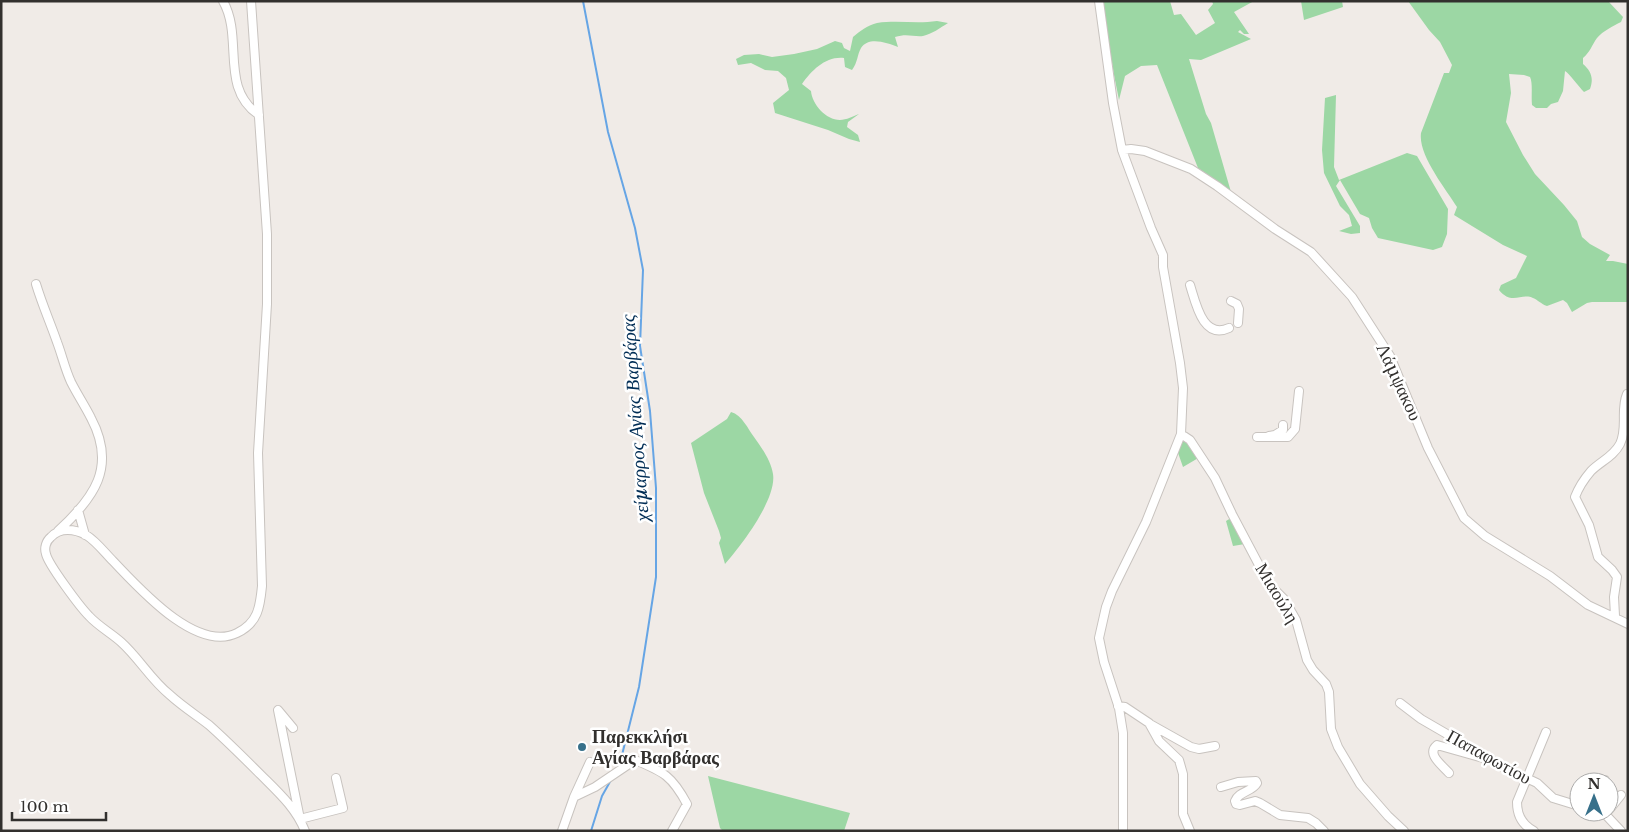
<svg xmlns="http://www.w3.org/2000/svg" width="1629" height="832" viewBox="0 0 1629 832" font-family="'Libre Baskerville',serif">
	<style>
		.green { fill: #9cd7a4 }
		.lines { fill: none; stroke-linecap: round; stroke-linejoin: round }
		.stream { stroke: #66a5e5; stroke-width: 2 }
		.minor-casing { stroke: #c8c3bf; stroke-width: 10 }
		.minor { stroke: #fff; stroke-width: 8 }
		.poi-dot { fill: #37708a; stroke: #fff; stroke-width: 2 }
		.labels { text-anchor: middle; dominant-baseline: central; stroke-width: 5; stroke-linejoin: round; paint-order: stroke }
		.street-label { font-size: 18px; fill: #32302e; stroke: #fff }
		.poi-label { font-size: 18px; font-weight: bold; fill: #32302e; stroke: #fff; text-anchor: start }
		.water-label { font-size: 19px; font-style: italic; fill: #002d55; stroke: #fff }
	</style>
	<rect width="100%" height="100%" fill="#f0ebe7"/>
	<!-- green -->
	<path class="green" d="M1102,1H1170L1174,15L1181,14L1196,35L1215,23L1208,10L1213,4L1212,1H1254L1234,12L1249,34H1244L1240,30L1238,32L1251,39L1201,60L1189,59L1206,114L1211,123L1231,192L1198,168L1157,65L1141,66L1125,76L1119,100L1114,75Z
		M1301,1H1342L1343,7L1304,20Z
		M1408,1H1608L1623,17L1621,22C1613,26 1603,31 1597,38C1592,45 1590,52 1583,58V64C1591,71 1594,78 1590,89L1584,92C1578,86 1570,74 1565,71L1563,91L1558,102L1551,104L1547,108H1536L1532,105C1531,96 1533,83 1530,77L1524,75L1509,74L1511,93L1506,122L1523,155L1535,174L1564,205L1577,221L1582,237L1590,244L1610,255L1606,261H1613L1628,264V302H1592L1587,303L1572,312L1567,303L1563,300L1547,306C1541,304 1538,300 1533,298C1522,292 1512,306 1499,290L1501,285L1516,278L1527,256L1503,245L1454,215L1457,207C1446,189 1418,155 1421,133L1444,73H1449L1452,65L1440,42L1429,30Z
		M937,21L948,23C940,28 932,34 923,36C913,37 907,33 895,37L898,47C887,43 869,36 861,48C857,55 858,62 852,70L845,67L844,58C826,56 812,70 802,84L811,91C812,104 826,120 840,120C846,120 854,116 859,114L848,122L847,127L858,135L860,142L849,139L828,130L775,113L773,103L789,90L786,78L778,71L765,70L751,63L738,65L736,59L744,55L759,54L772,57L794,54L817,49L835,41L842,43L844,48L850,51L853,37C860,31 868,25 877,23C897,20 917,24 937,21Z
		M1336,95L1334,167L1339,180L1407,153L1417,156L1448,209L1447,234L1442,247L1433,250L1378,238L1372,228L1369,218L1360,214L1340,180L1336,186L1360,226V233L1351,234L1339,231L1352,226L1349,215L1340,206L1324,173L1322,150L1325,98Z
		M731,412C742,415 748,429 754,437C762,448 771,461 773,474C777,499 741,546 725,564L719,543L721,538L719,531L704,493L691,443L727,419Z
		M1183,439L1188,441L1200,457L1183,467L1177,450Z
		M1231,518L1245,544L1233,546L1226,521Z
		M708,776L850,813L844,831H723L720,828Z"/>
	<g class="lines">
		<!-- stream -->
		<path class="stream" d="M583,1L608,132L635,228L643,270L640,346L650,411L656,488V577L639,687L619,767
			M591,831L602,796L611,780"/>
		<!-- minor casing -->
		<g class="minor-casing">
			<path id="minor" d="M223,1C244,38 219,88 259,115
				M251,1L267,234V304L258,453L262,586C260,607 258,623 237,633C196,653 139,588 113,561C105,553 96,541 86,535C75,529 60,527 51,537C46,541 44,548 46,554C48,564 80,607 89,616C98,626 111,633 121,642C139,658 151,680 170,695C182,706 196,715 209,725C227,741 244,758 261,775C278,792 296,808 305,831
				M1099,1L1113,103L1122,150L1151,228L1163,255V267L1180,363L1183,388L1181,434L1146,522L1112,591L1106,607L1099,638L1104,662L1119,708L1123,733V831
				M1122,150L1131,149L1145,151L1191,169L1217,186L1275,229L1311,252L1352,297L1390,356L1428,448L1464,518L1485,536L1550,576L1588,605L1628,624
				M36,284C42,304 50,322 57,342C62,355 65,369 71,382C77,394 85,406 91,418C117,467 94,498 58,531
				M1190,285C1196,304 1203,340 1229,328
				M1231,301L1237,304L1239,309L1238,323
				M1181,434L1190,440L1215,478L1232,514L1269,584L1284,599L1296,620L1307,660L1313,670L1326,684L1329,692L1331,729L1338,747L1360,784L1388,816L1404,831
				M1269,436L1275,435L1283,430V425
				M1257,437H1288L1295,429L1299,391
				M78,510L85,535
				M1615,616L1614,597L1617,577L1612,570L1598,557L1589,525L1575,497C1578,489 1585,478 1591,471C1601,461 1613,457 1620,444C1628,428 1620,410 1627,394
				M1400,703L1421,719L1452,737L1503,767L1537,783L1553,798L1579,806
				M1118,706L1125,707L1149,723L1159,741L1179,760L1183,774V814L1190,831
				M1150,724L1191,747L1199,749L1215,746
				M293,728L278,710L300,819L343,808L336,778
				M1449,773C1442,765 1426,754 1437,745L1483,758
				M1604,782L1605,780
				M1221,787L1238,782L1256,781L1257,783C1252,792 1239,791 1235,801L1236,804L1240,805L1255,801L1260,803L1280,815L1308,818L1316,823L1324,831
				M574,797L590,762
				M1609,810L1621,795
				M1603,812L1621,831
				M562,831L574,797L595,787L635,760C664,772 672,776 687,804L672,831
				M1534,831C1522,825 1517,815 1517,802L1546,732"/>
		</g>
		<!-- minor -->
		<use href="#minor" class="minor"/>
	</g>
	<!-- markers -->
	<circle class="poi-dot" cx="582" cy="747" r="5"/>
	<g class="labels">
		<!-- street labels -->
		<g class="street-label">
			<text transform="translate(1399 382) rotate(65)">Λάμψακου</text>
			<text transform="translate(1277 593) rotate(59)">Μιαούλη</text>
			<text transform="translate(1489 757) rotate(29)">Παπαφωτίου</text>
		</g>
		<!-- poi labels -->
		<g class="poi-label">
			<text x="592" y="737">Παρεκκλήσι<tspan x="592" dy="21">Αγίας Βαρβάρας</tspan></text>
		</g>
		<!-- water labels -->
		<g class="water-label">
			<text transform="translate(635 418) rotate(-94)">χείμαρρος Αγίας Βαρβάρας</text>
		</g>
	</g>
	<!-- border -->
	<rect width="1629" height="832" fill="none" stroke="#32302e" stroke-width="5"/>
	<!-- north arrow -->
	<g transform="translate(1594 797)"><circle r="24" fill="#ffffff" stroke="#adacab"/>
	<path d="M0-4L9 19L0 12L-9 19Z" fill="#37708a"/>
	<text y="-8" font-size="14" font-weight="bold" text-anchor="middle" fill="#32302e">N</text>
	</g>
	<!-- scale -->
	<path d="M12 812v8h94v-8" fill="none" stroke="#32302e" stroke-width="2.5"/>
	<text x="20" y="812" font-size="15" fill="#32302e" stroke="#ffffff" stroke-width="4" paint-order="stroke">100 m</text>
</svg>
